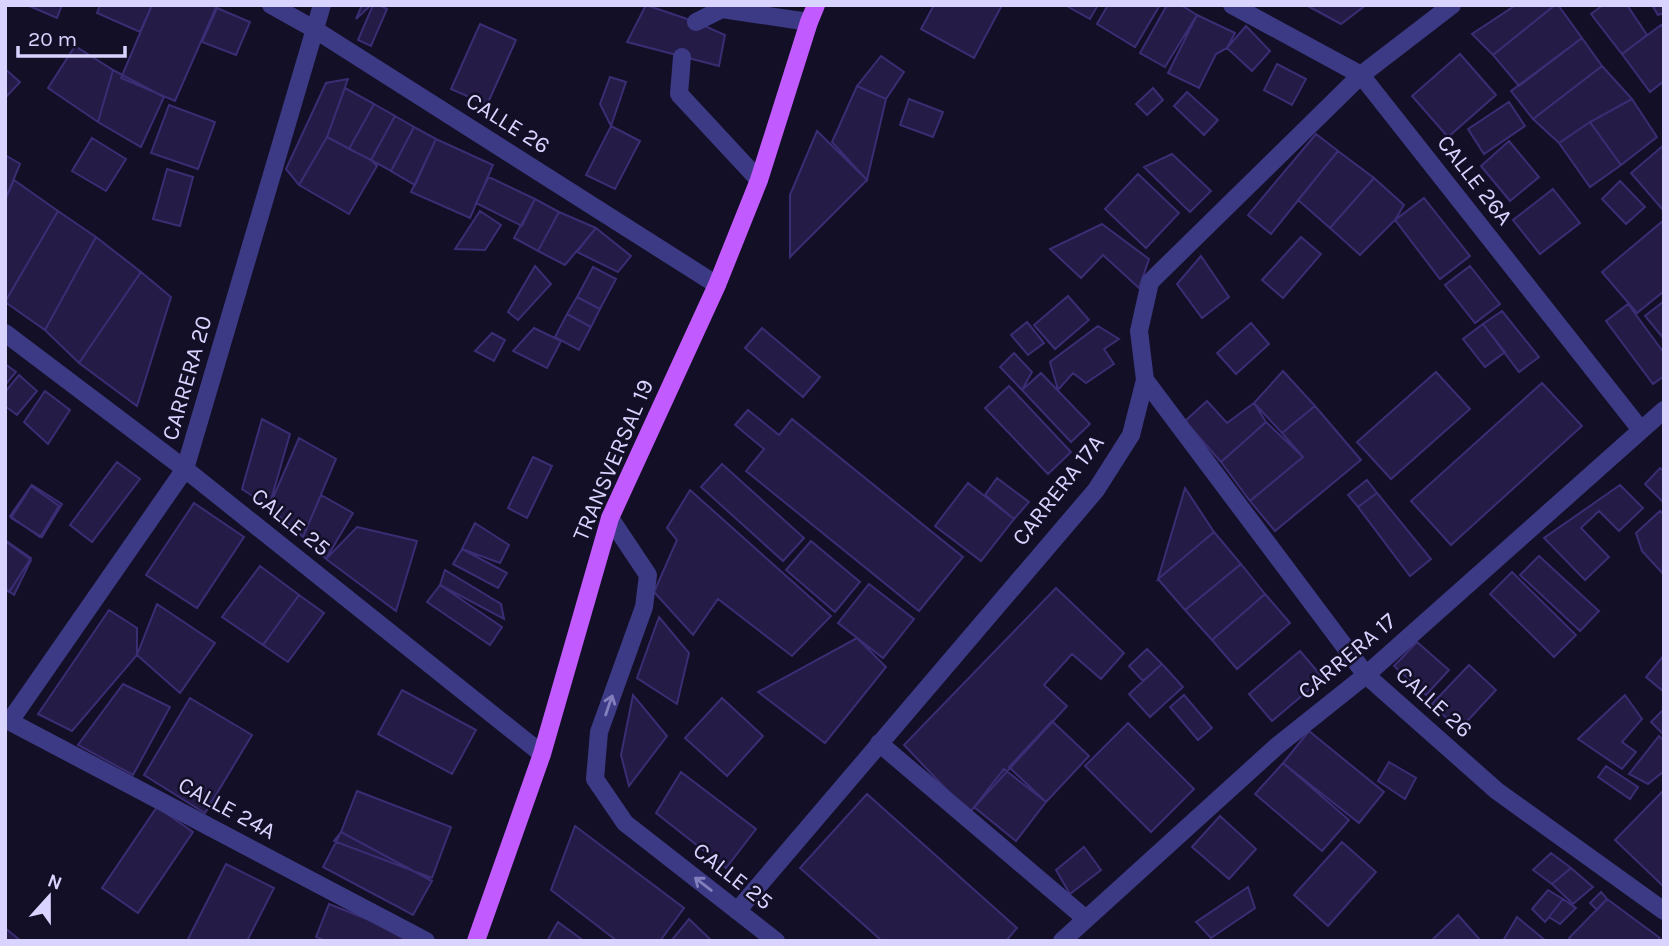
<svg xmlns="http://www.w3.org/2000/svg" width="1669" height="946" viewBox="0 0 1669 946" font-family="Karla,sans-serif">
	<style>
		.building { fill: #241b47; stroke: #3b2d73; stroke-width: 2 }
		.lines { fill: none; stroke-linecap: round; stroke-linejoin: round }
		.service { stroke: #3d3a85; stroke-width: 18 }
		.minor { stroke: #3d3a85; stroke-width: 18 }
		.primary { stroke: #c25bff; stroke-width: 18 }
		.oneway { stroke: #837fbc }
		.labels { text-anchor: middle; dominant-baseline: central; stroke-width: 5; stroke-linejoin: round; paint-order: stroke }
		.street-label { font-size: 23px; fill: #d9d4ff; stroke: #130f26 }
	</style>
	<rect width="100%" height="100%" fill="#130f26"/>
	<!-- building -->
	<path class="building" d="M27,5H62L57,18Z
		M100,5H152L140,32L97,13Z
		M152,5H217L175,101L121,78Z
		M362,5H371L356,19Z
		M373,5H379L387,9L371,46L358,40Z
		M646,5L696,22L725,35L719,66L627,42Z
		M934,5H1002L974,58L921,29Z
		M1065,5H1098L1090,19Z
		M1108,5H1160L1135,47L1097,24Z
		M1167,5H1181L1197,15L1165,67L1140,53Z
		M1306,5H1366L1341,24Z
		M1516,5H1555L1493,55L1472,34Z
		M1555,5H1558L1582,38L1519,86L1493,55Z
		M1603,5H1627L1647,35L1622,54L1591,14Z
		M1652,5H1664V13L1658,15Z
		M217,8L250,22L236,55L202,42Z
		M1197,15L1235,33L1227,48L1216,54L1199,88L1168,73Z
		M480,24L516,40L487,105L451,89Z
		M1661,25L1664,28V81L1650,92L1622,54Z
		M1246,26L1270,51L1252,71L1227,48Z
		M1582,38L1602,66L1533,119L1511,91Z
		M75,46L113,70L98,122L48,88Z
		M1460,54L1496,95L1448,137L1412,96Z
		M881,56L904,72L886,99L857,86Z
		M1277,64L1306,79L1292,105L1264,90Z
		M1602,66L1632,99L1590,122L1559,143L1533,119Z
		M5,69L20,82L5,98Z
		M113,70L164,97L141,147L98,122Z
		M610,77L626,82L611,126L600,104Z
		M348,79L327,137L299,185L286,169L326,83Z
		M857,86L886,99L867,180L832,142Z
		M345,88L374,104L349,149L327,137Z
		M1153,88L1163,100L1147,115L1136,104Z
		M1187,92L1218,120L1204,135L1174,106Z
		M909,99L943,112L933,137L900,125Z
		M1632,99L1657,137L1621,165L1590,122Z
		M1509,102L1525,126L1484,154L1468,129Z
		M374,104L395,116L371,160L349,149Z
		M169,105L215,122L198,169L151,153Z
		M395,116L414,127L391,171L371,160Z
		M1590,122L1621,165L1590,187L1559,143Z
		M611,126L640,141L615,189L586,175Z
		M414,127L436,139L415,185L391,171Z
		M817,131L867,180L790,257V195Z
		M1316,134L1338,151L1271,234L1248,215Z
		M327,137L371,160L377,166L349,214L299,185Z
		M92,138L126,159L106,191L72,171Z
		M436,139L493,165L470,218L411,192Z
		M1509,141L1539,177L1510,201L1481,166Z
		M1664,145V209L1663,210L1631,173Z
		M1338,151L1374,178L1330,228L1298,200Z
		M1172,154L1211,191L1190,212L1144,167Z
		M5,155L20,164L5,200Z
		M167,169L193,177L180,226L153,219Z
		M1138,174L1179,213L1146,248L1105,209Z
		M488,178H491L535,199L522,226L476,203Z
		M1374,178L1404,205L1395,220L1360,255L1330,228Z
		M14,180L58,211L5,302V200Z
		M1620,181L1645,207L1626,224L1602,199Z
		M1553,189L1580,223L1540,254L1513,220Z
		M1424,198L1470,256L1440,279L1395,220Z
		M535,199L559,212L538,251L514,238Z
		M58,211L96,237L45,330L5,302Z
		M480,211L501,225L485,250L455,249Z
		M559,212L596,228L565,265L538,251Z
		M1664,220V291L1637,313L1602,272Z
		M1102,224L1149,259L1139,288L1103,255L1081,278L1050,249Z
		M596,228L631,256L618,272L577,252Z
		M96,237L141,272L79,363L45,330Z
		M1301,237L1321,254L1283,298L1262,280Z
		M1201,256L1229,297L1202,318L1177,284Z
		M535,266L551,284L518,320L508,312Z
		M1470,266L1500,304L1475,323L1445,285Z
		M593,267L616,279L600,309L577,297Z
		M141,272L171,297L137,406L79,363Z
		M1068,296L1089,320L1055,349L1034,325Z
		M577,297L600,309L591,327L567,314Z
		M1664,301V339L1645,316Z
		M1628,304L1664,353V376L1653,384L1606,321Z
		M1502,311L1539,357L1519,372L1483,324Z
		M567,314L591,327L579,350L555,337Z
		M1027,322L1044,343L1028,355L1011,335Z
		M1251,323L1269,344L1236,374L1217,353Z
		M1483,324L1505,352L1485,367L1463,339Z
		M1098,326L1119,339L1104,349L1114,364L1086,383L1073,373L1058,390L1050,362Z
		M534,328L561,341L547,368L513,351Z
		M762,328L820,377L803,397L745,348Z
		M492,333L505,340L494,361L475,351Z
		M1014,353L1032,372L1022,390L1000,367Z
		M5,364L16,372L5,385Z
		M1283,371L1315,406L1282,433L1254,403Z
		M1436,372L1470,409L1391,479L1357,442Z
		M1041,373L1090,424L1071,442L1022,390Z
		M19,375L37,391L17,415L5,406V392Z
		M1542,383L1582,426L1451,545L1411,501Z
		M1009,386L1071,452L1048,474L985,408Z
		M45,391L70,410L48,444L24,422Z
		M1207,401L1227,423L1254,403L1266,422L1221,462L1185,421Z
		M1315,406L1361,460L1275,531L1250,501L1303,457L1282,433Z
		M748,410L779,435L792,419L963,557L919,611L746,471L764,449L735,425Z
		M262,419L290,434L269,507L242,489Z
		M1266,422L1303,457L1250,501L1221,462Z
		M299,438L336,459L303,537L269,507Z
		M533,457L552,466L527,518L508,508Z
		M117,462L140,479L92,542L70,525Z
		M722,464L804,538L783,561L701,487Z
		M1660,468L1664,471V503L1645,484Z
		M997,478L1029,502L1014,519L985,495Z
		M1367,480L1377,493L1358,507L1348,495Z
		M968,483L1014,519L981,561L935,526Z
		M32,485L62,504L42,537L11,518Z
		M1620,485L1643,508L1619,531L1599,511L1581,528L1609,557L1585,580L1544,538Z
		M31,486L59,506L40,537L10,516Z
		M1185,488L1214,532L1158,579Z
		M690,490L831,616L792,656L718,599L693,635L654,592L677,540L667,528Z
		M1377,493L1431,559L1410,576L1358,507Z
		M321,495L353,513L326,559L303,537Z
		M194,503L244,537L197,608L146,575Z
		M1660,511L1664,515V575L1642,551L1636,533Z
		M475,523L509,545L500,563L462,549Z
		M357,527L417,541L396,611L326,559Z
		M1214,532L1241,564L1185,610L1158,579Z
		M5,540L31,558L9,592L5,589Z
		M5,541L31,560L14,595L5,588Z
		M811,541L860,582L835,612L786,570Z
		M462,549L507,573L498,588L453,564Z
		M1539,556L1599,611L1580,631L1520,575Z
		M1241,564L1265,594L1212,640L1185,610Z
		M260,566L299,595L263,645L222,617Z
		M445,570L501,604L504,619L440,585Z
		M1512,572L1576,635L1554,657L1490,594Z
		M869,584L914,619L883,658L838,623Z
		M440,585L502,627L490,645L427,602Z
		M1056,588L1124,653L1101,679L1072,654L1044,685L1067,706L969,813L904,745Z
		M1265,594L1290,623L1237,669L1212,640Z
		M299,595L324,613L288,662L263,645Z
		M157,604L215,643L180,693L137,655Z
		M109,610L137,628V655L72,731L38,714Z
		M659,617L689,653L677,704L637,678Z
		M857,638L886,667L825,743L758,692Z
		M1417,642L1449,670L1426,695L1394,666Z
		M1147,649L1162,664L1143,681L1129,666Z
		M1300,651L1323,678L1272,721L1249,694Z
		M1664,655V692L1646,677Z
		M1162,664L1183,687L1150,717L1129,694Z
		M1469,665L1496,690L1459,730L1432,704Z
		M123,684L170,707L133,775L78,745Z
		M402,690L476,730L452,774L378,734Z
		M633,695L667,736L629,786L621,755Z
		M1184,695L1212,728L1198,740L1170,707Z
		M1625,695L1642,719L1622,742L1636,752L1622,769L1578,739Z
		M190,698L252,735L205,813L144,775Z
		M722,698L763,736L727,776L685,738Z
		M1664,709V735L1651,722Z
		M1052,721L1089,756L1046,802L1009,767Z
		M1128,723L1194,789L1151,832L1085,766Z
		M1309,731L1384,792L1359,823L1283,763Z
		M1659,736L1664,741V771L1648,784L1629,774Z
		M1389,762L1416,778L1405,799L1378,781Z
		M1283,763L1349,820L1322,851L1255,794Z
		M1606,766L1638,787L1630,799L1598,777Z
		M1004,769L1046,802L1016,841L974,807Z
		M681,772L756,829L726,868L656,813Z
		M357,791L451,827L432,878L334,841L341,832Z
		M1663,791L1664,886H1663L1615,840Z
		M867,794L1017,928L1006,941H882L800,868Z
		M157,807L193,832L138,913L102,888Z
		M1220,816L1256,849L1229,879L1192,847Z
		M575,826L684,908L660,941H617L551,890Z
		M341,832L432,881L413,915L323,867Z
		M1342,842L1376,872L1328,926L1294,895Z
		M1084,847L1101,870L1070,894L1056,870Z
		M1551,853L1571,868L1552,884L1533,870Z
		M226,864L274,888L247,941H187Z
		M1571,868L1593,887L1573,904L1552,884Z
		M1248,887L1255,908L1211,938L1196,922Z
		M1548,890L1563,899L1545,922L1532,909Z
		M1601,892L1607,899L1597,910L1590,903Z
		M1563,899L1576,908L1560,924L1549,917Z
		M1607,899L1660,938L1657,941H1572L1569,938Z
		M329,904L412,937L410,941H326L316,937Z
		M1458,915L1481,941H1431Z
		M1517,917L1546,941H1503Z
		M689,919L712,941H671Z
		M558,922L584,941H547Z
		M5,928L21,941H5Z"/>
	<g class="lines">
		<!-- service -->
		<path class="service" d="M696,22L722,9L809,22
			M682,57L679,94L759,180"/>
		<!-- minor -->
		<path class="minor" d="M271,5L314,29L717,285
			M1232,5L1361,75L1641,430
			M5,333L185,469L542,754
			M1145,380L1366,675L1497,791L1664,911
			M610,518L648,575L644,607L599,732L595,779L625,823L776,941
			M5,719L426,941
			M10,721L185,469L322,5
			M879,743L1086,919
			M737,911L1096,490L1131,435L1145,380L1139,331L1150,282L1361,75L1452,5
			M1062,941L1277,746L1366,675L1664,410"/>
		<!-- primary -->
		<path class="primary" d="M476,941L542,754L610,518L717,285L759,180L809,22L816,5"/>
	</g>
	<!-- one-way arrows -->
	<defs><path id="oneway-shaft" d="M-6 0H5M1.5-3L5.5 0L1.5 3" fill="none" stroke-width="1.6" stroke-linecap="round" stroke-linejoin="round" transform="scale(1.75)"/></defs>
	<g class="oneway">
		<use href="#oneway-shaft" transform="translate(609 705) rotate(-71)"/>
		<use href="#oneway-shaft" transform="translate(703 884) rotate(-142)"/>
	</g>
	<g class="labels">
		<!-- street labels -->
		<g class="street-label">
			<text transform="translate(508 123) rotate(32)">CALLE 26</text>
			<text transform="translate(1475 180) rotate(52)">CALLE 26A</text>
			<text transform="translate(187 378) rotate(-74)">CARRERA 20</text>
			<text transform="translate(613 460) rotate(-67)">TRANSVERSAL 19</text>
			<text transform="translate(1058 490) rotate(-52)">CARRERA 17A</text>
			<text transform="translate(291 522) rotate(39)">CALLE 25</text>
			<text transform="translate(1347 656) rotate(-40)">CARRERA 17</text>
			<text transform="translate(1434 702) rotate(42)">CALLE 26</text>
			<text transform="translate(227 808) rotate(28)">CALLE 24A</text>
			<text transform="translate(733 876) rotate(38)">CALLE 25</text>
		</g>
	</g>
	<!-- border -->
	<rect width="1669" height="946" fill="none" stroke="#d9d4ff" stroke-width="14"/>
	<!-- north arrow -->
	<g transform="translate(49 897) rotate(21)" stroke="#130f26" stroke-width="5" paint-order="stroke">
	<path d="M0-5L12 26L0 18L-12 26Z" fill="#d9d4ff"/>
	<text y="-10" font-size="19" font-weight="bold" text-anchor="middle" fill="#d9d4ff">N</text>
	</g>
	<!-- scale -->
	<path d="M18 46v10h107v-10" fill="none" stroke="#d9d4ff" stroke-width="3.5"/>
	<text x="28" y="46" font-size="21" fill="#d9d4ff" stroke="#130f26" stroke-width="5" paint-order="stroke">20 m</text>
</svg>
